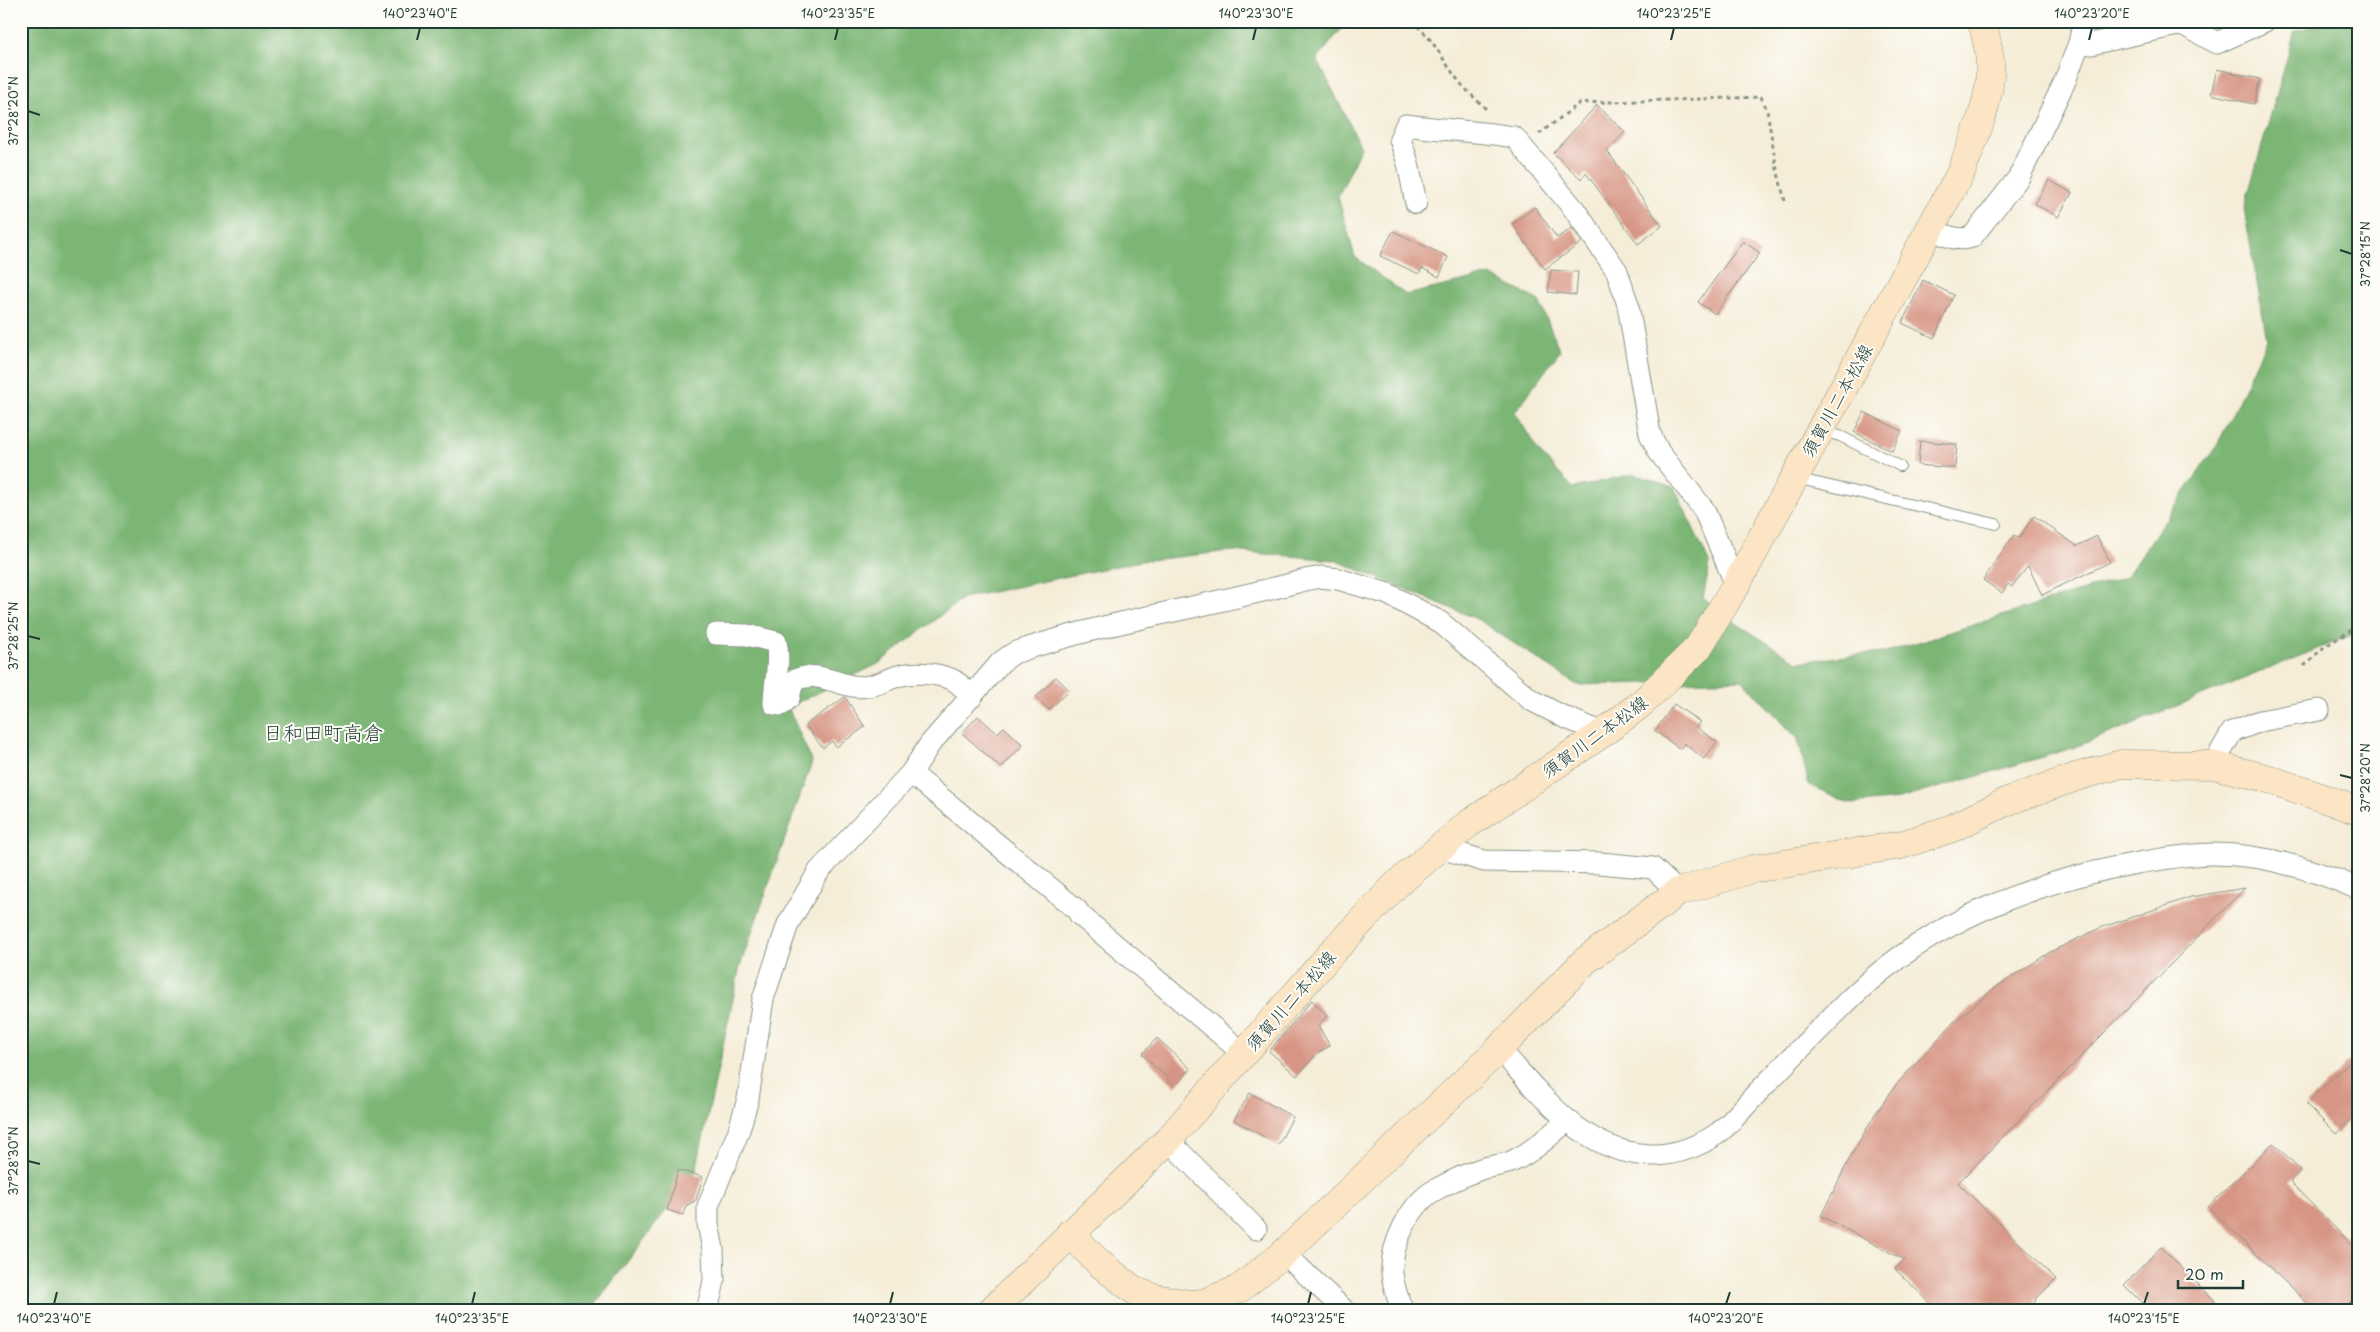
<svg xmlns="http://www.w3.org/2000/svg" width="2380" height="1332" viewBox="0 0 2380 1332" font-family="'Playpen Sans','Klee One',sans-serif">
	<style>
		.forest { fill: #7bb675; stroke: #4d7a54 }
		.building { fill: #d79685 }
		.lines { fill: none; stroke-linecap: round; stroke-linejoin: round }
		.lane-casing { stroke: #8a9586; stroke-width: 12 }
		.street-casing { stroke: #8a9586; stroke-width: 23 }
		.secondary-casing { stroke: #8a9586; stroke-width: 29 }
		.path { stroke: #8a9586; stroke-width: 3; stroke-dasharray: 4 4; stroke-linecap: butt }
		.lane { stroke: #fff; stroke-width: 10 }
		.street { stroke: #fff; stroke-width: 21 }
		.secondary { stroke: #fce5c4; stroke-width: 28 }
		.ticks { fill: none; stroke: #1f3d34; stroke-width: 2 }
		.labels { text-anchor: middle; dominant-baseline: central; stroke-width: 4; stroke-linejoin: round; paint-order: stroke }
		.street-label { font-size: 18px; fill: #1f3d34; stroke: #fdfcf7 }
		.quarter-label { font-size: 20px; fill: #1f3d34; stroke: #fdfcf7 }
		.neatline { fill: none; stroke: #1f3d34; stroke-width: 2 }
		.ticks-label { font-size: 12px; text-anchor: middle; fill: #1f3d34 }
	</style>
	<rect width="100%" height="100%" fill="#fdfcf7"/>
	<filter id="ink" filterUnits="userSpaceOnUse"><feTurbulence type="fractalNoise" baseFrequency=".02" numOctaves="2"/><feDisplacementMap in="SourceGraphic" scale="10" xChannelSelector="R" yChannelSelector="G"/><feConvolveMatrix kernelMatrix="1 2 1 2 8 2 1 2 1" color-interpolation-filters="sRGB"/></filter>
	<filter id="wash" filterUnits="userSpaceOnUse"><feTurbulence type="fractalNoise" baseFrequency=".0096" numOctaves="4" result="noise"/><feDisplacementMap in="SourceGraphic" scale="20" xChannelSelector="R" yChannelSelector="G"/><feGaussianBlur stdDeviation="1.12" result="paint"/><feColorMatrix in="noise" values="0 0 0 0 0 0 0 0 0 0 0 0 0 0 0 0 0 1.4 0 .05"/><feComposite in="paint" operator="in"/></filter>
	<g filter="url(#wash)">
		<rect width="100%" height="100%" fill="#f5edd8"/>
		<!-- forest -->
		<path class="forest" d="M21,21H1348L1317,59L1361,147L1338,197L1355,257L1406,295L1490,275L1539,301L1560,351L1515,412L1538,451L1573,488L1634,474L1674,487L1710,564L1703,598L1723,615L1798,662L1890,651L2126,577L2218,444L2267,340L2244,208L2295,31L2329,21H2359V632L2073,748L1899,799L1851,804L1809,785L1798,739L1742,680L1577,685L1477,619L1335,560L1232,551L1141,561L963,598L878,664L788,707L812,762L740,966L696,1171L590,1311H21Z"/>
		<g id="blocks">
			<!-- building -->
			<path class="building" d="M2217,69L2260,79L2254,104L2211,94Z
				M1597,105L1625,132L1607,151L1662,226L1638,244L1586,173L1581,179L1553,153Z
				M2049,180L2072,193L2058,217L2035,204Z
				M1535,207L1557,238L1572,228L1582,242L1545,269L1512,224Z
				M1393,231L1448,257L1439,277L1422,268L1419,274L1380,256Z
				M1743,241L1760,253L1715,314L1698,302Z
				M1551,270L1578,272L1576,295L1548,292Z
				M1923,280L1954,295L1934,338L1902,323Z
				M1864,412L1902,431L1892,451L1854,432Z
				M1920,441L1957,444L1955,468L1918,465Z
				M2034,516L2077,546L2097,536L2110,562L2042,595L2028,566L2012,587L2008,584L2002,593L1983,580L2014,535L2019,538Z
				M1056,677L1069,690L1049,710L1036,697Z
				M845,697L865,727L836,747L832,741L823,748L805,725Z
				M1674,704L1700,722L1696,727L1717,742L1704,759L1684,743L1680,749L1655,731Z
				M978,716L997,733L1004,727L1023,745L1001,768L962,733Z
				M2245,888L1958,1183L2056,1279L2034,1301L2044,1311H1938L1895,1269L1904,1260L1821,1216L1852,1154L1874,1116L1896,1085L1953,1023L1992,990L2050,952L2100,928L2191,897Z
				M1312,1000L1327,1016L1318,1025L1330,1046L1318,1053L1297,1076L1269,1051Z
				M1157,1038L1191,1069L1175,1086L1142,1054Z
				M2359,1052V1111L2336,1134L2306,1104Z
				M1250,1093L1293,1117L1278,1145L1234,1120Z
				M2273,1143L2301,1170L2290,1182L2359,1252V1293L2341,1311H2315L2208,1207Z
				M678,1170L703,1177L696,1200L686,1206L683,1215L667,1210Z
				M2161,1247L2225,1311H2150L2124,1285Z"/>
		</g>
	</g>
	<g filter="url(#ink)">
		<use href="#blocks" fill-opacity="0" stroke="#8a9586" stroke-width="1"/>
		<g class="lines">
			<!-- lane casing -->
			<g class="lane-casing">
				<path id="lane" d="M1821,431L1840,436L1900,466
					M1795,478L1996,524"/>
			</g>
			<!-- street casing -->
			<g class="street-casing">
				<path id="street" d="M2182,24L2217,43L2265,21
					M2079,43L2091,44L2182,24L2184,21
					M1416,203L1408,163L1400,139L1406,125C1442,130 1478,131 1514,137L1574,209L1617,271L1628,305L1650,434L1659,452L1704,510L1736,585
					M1931,229C1944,235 1957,242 1972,237L2019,177L2065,81L2079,43L2084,21
					M716,634L747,635L776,642C781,661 774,683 774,704L781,705L789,698L793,681C822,667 841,691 869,686C878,685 888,679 898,676C914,671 935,673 951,679C959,682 966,691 972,697
					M2213,765L2232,732L2260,721L2319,710
					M911,773L1077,910L1080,915L1244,1054
					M1441,848L1484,861L1600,863L1653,868L1678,892
					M1499,1049C1542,1095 1586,1157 1656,1155C1677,1154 1699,1146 1717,1134C1732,1123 1746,1104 1759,1091C1791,1058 1822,1026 1855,994C1932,921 2035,881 2138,863C2162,859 2188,854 2213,854C2264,854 2313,869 2359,889
					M1168,1140L1256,1229
					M1284,1253L1345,1311
					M707,1311L714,1281L713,1249L708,1224V1206L738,1133L748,1099L763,999L788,924L819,871L911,773L930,744L1001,662L1014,653C1109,620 1209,607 1305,580L1321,577L1338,579L1388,594L1440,622L1531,700L1564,717L1603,733
					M1403,1311C1398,1300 1394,1287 1392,1274C1390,1246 1410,1204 1435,1190C1450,1182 1468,1173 1484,1168C1493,1166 1504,1165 1513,1161C1534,1151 1550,1135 1568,1120"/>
			</g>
			<!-- secondary casing -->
			<g class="secondary-casing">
				<path id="secondary" d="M1070,1233L1099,1263L1135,1291L1155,1298L1189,1304L1203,1303L1239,1289L1284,1253L1496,1052L1585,961L1678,892L1753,869L1901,845L1950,829L2008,801L2076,777L2121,764L2213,765L2266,778L2359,811
					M991,1311L1168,1140L1335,949L1396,885L1467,825L1603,733L1642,703L1698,648L1736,585L1961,172C1974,138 1992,101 1990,63C1990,50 1985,35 1982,21"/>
			</g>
			<!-- path -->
			<path class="path" d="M1411,21C1435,38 1444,65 1463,86C1471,95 1480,103 1488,111
				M1539,134L1580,103L1761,97L1767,110L1776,165L1785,201
				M2304,666L2324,647L2359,625"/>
			<!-- lane -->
			<use href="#lane" class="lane"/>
			<!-- street -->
			<use href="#street" class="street"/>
			<!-- secondary -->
			<use href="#secondary" class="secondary"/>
		</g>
	</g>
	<!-- ticks -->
	<path class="ticks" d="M417,40L420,28M835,40L838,28M1253,40L1256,28M1671,40L1674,28M2089,40L2092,28M28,111L40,115M2340,250L2352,254M28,636L40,639M2340,775L2352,778M28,1161L40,1164M54,1304L57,1292M472,1304L475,1292M890,1304L893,1292M1308,1304L1311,1292M1726,1304L1730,1292M2144,1304L2148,1292"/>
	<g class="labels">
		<!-- street labels -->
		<g class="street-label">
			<text transform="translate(1836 400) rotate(-61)">須賀川二本松線</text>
			<text transform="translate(1594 736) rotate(-36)">須賀川二本松線</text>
			<text transform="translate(1290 1000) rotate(-49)">須賀川二本松線</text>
		</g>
		<!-- quarter labels -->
		<g class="quarter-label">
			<text x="323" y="732">日和田町高倉</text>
		</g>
	</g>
	<!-- margin -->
	<rect width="2380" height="1332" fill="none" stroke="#fdfcf7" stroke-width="55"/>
	<!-- scale -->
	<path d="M2178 1280v8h65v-8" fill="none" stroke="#1f3d34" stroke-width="2.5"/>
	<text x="2185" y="1280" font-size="15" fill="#1f3d34" stroke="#fdfcf7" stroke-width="4" paint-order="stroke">20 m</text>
	<rect x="28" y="28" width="2324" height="1276" class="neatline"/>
	<g class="ticks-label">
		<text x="420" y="18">140°23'40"E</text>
		<text x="838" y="18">140°23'35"E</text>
		<text x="1256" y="18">140°23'30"E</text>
		<text x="1674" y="18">140°23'25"E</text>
		<text x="2092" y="18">140°23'20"E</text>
		<text transform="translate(14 111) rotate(-90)" y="4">37°28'20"N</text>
		<text transform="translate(2366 254) rotate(-90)" y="4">37°28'15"N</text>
		<text transform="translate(14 636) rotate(-90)" y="4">37°28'25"N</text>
		<text transform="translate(2366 778) rotate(-90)" y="4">37°28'20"N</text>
		<text transform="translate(14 1161) rotate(-90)" y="4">37°28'30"N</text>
		<text x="54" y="1323">140°23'40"E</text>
		<text x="472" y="1323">140°23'35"E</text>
		<text x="890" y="1323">140°23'30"E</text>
		<text x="1308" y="1323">140°23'25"E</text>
		<text x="1726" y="1323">140°23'20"E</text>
		<text x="2144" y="1323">140°23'15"E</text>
	</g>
</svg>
